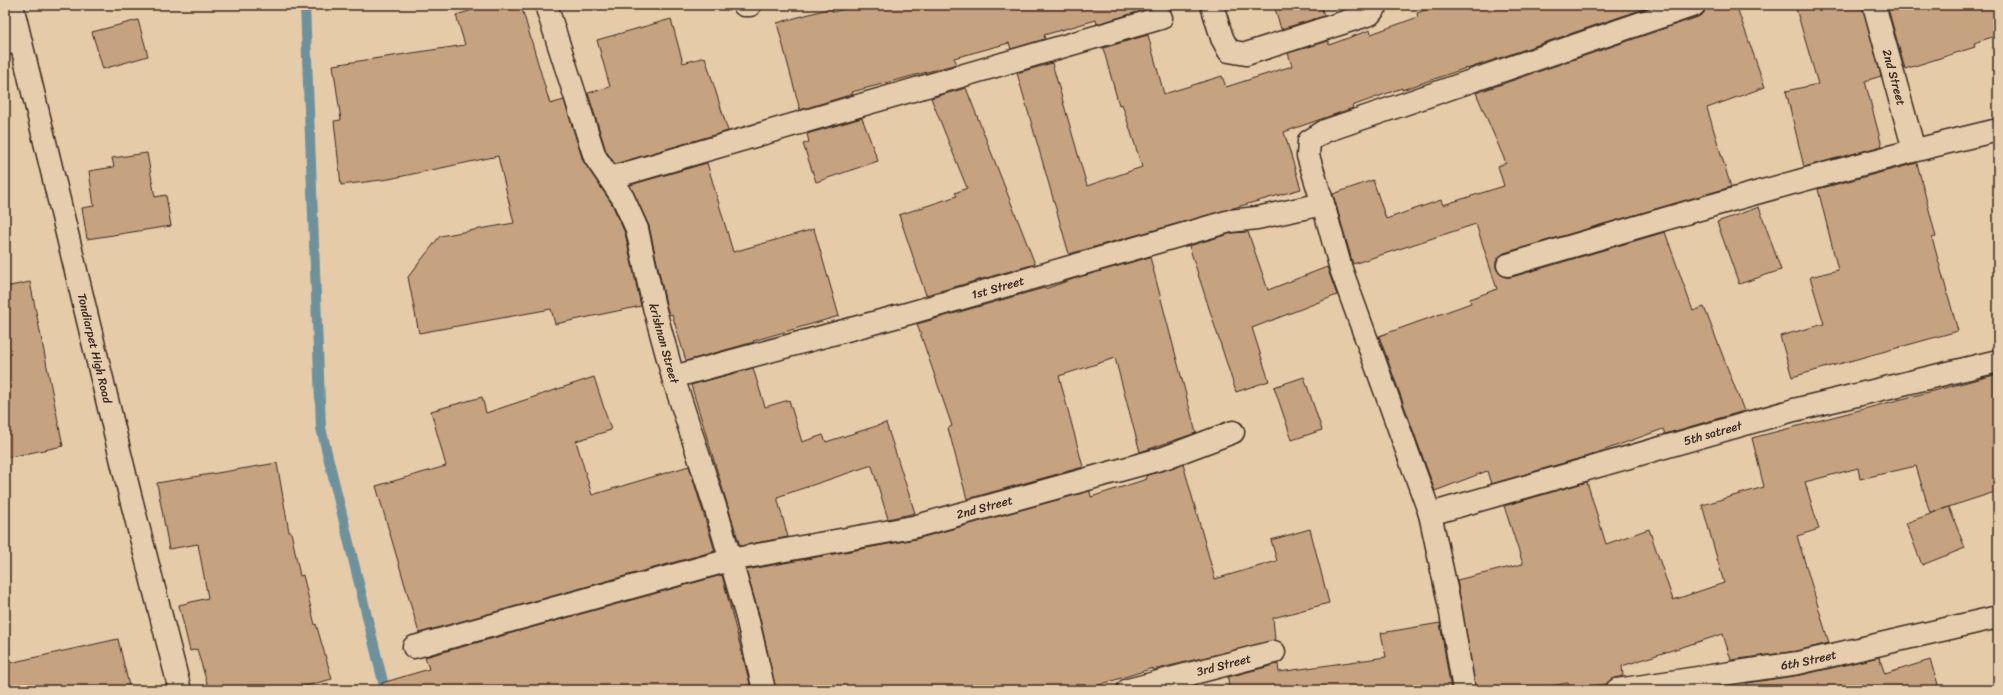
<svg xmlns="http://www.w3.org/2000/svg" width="2003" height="695" viewBox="0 0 2003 695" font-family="Sriracha,sans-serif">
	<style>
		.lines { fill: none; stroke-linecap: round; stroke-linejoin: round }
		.stream { stroke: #6d929c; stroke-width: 10 }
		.building { fill: #c5a380; stroke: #3b2a1e }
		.lane-casing { stroke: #3b2a1e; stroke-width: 19 }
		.street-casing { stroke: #3b2a1e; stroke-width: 25 }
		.secondary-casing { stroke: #3b2a1e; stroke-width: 25 }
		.lane { stroke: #e5cdad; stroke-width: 16 }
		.street { stroke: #e5cdad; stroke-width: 22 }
		.secondary { stroke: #e5cdad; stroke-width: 22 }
		.labels { text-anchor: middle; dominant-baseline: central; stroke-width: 4; stroke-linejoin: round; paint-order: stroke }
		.street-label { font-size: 12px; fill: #3b2a1e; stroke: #e5cdad }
	</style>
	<rect width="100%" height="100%" fill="#e6cba9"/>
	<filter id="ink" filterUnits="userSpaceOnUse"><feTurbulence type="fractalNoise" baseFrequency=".025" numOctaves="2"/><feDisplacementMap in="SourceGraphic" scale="8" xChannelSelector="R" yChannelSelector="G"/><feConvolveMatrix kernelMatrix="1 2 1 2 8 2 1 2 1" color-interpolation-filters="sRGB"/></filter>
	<g filter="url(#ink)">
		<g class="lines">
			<!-- stream -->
			<path class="stream" d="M305,5L321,428L385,690"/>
		</g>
		<!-- building -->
		<path class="building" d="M489,5H521L550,104L564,100L583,161L612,204L625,233L641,306L555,324L551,309L419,333L408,277L440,236L514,223L498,156L389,179L341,185L334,121L341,120L333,65L465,45L456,15Z
			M858,5H1140L1141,11L1097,24L1096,20L1044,35L1045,39L1011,49L1009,43L954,58L957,64L852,92L853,94L800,110L777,23L831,8L833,12Z
			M1274,5H1321L1324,16L1281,29Z
			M1440,5H1655L1467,69L1466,68L1402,90V88L1352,106L1353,108L1284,132L1301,189L1069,254L1017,73L1052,63L1087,186L1142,167L1122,104L1119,105L1103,48L1148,35L1164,94L1222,76L1226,87L1292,66L1288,53L1329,41V45L1370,30L1371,34L1418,17L1417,13Z
			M1706,5H1736L1765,87L1707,108L1731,187L1504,253L1499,257L1496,262V268L1500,274L1505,277H1512L1665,232L1693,311L1704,307L1744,411L1665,434L1663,429L1588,456L1491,484L1487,471L1435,491L1379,336L1471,303L1470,299L1497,289L1476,224L1353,264L1333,194L1373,180L1386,219L1441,200L1443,205L1504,186L1498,166L1506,163L1476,93L1698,17L1704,13Z
			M1795,5H1862L1881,76L1865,81L1882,146L1804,167L1786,91L1818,84Z
			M1887,5H1998V35L1974,43L1975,47L1905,69Z
			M671,19L683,63L705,57L728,131L615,164L606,151L588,93L610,87L597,40Z
			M138,20L148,56L103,69L92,32Z
			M966,88L1035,264L926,295L899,215L957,196L955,193L967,188L931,98Z
			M862,118L878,161L816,182L803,144L809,142L807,134Z
			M147,153L155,197L166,195L171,226L87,239L82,208L94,206L89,171L114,167L112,158Z
			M707,163L733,252L814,229L839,316L753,341L754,342L686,361L672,314L669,315L666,304L649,226L630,185Z
			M1917,163L1936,237L1932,238L1958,331L1792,377L1780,336L1824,324L1810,277L1838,270L1818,189Z
			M1759,207L1781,270L1739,284L1717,222Z
			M1248,232L1268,290L1327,267L1337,295L1252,328L1269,381L1236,392L1189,246L1232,233Z
			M1150,257L1196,433L1140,452L1115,358L1059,376L1083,467L967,499L948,428L952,426L917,324L1044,288L1045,289L1076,278Z
			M30,282L63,446L5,458V287Z
			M753,368L765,407L789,400L802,442L823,435L826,442L886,423L915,513L888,519L872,466H869L777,497L788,537L740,546L691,385Z
			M1998,374V491L1930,513L1916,466L1860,479L1858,468L1805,482L1819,529L1797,536L1829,643L1796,651L1731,660L1723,634L1622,666L1623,676L1615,678L1607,684L1569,689L1568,683L1530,690H1476L1457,580L1523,564L1504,506L1587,482L1606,544L1649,529L1673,600L1724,583L1702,505L1764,487L1752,438Z
			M594,377L611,430L576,441L592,495L689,466L715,551L419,633L376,486L446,466L431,411L482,397L486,413Z
			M1304,377L1322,430L1292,440L1274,387Z
			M277,463L289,532H291L300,576L303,575L315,625L316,624L332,679L291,690H209L197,649L190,651L179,605L208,598L198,544L169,549L157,483Z
			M1183,464L1215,579L1277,561L1271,540L1310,529L1329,603L1273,618L1275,640L1153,670V668L1083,690H776L759,614L746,570L916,539L1090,491L1091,497L1147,479L1146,476Z
			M1949,507L1965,548L1922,565L1906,523Z
			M722,575L750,684L735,690H383L382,683L429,669L425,657Z
			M1440,623L1451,690H1229L1228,677L1278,664L1279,672L1386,657L1381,633Z
			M118,639L130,690H5V664Z
			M1879,657L1885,674L1930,660L1940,690H1748L1746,683L1801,675Z"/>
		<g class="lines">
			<!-- lane casing -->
			<g class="lane-casing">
				<path id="lane" d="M5,47L22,43"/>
			</g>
			<!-- street casing -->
			<g class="street-casing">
				<g id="street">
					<path id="s1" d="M546,5L595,157L623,198L637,229L654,307L673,377L718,516L747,617L764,690"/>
					<path d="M744,5H750"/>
					<path d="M1212,5L1222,38L1229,51L1246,54L1370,14L1377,5"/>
					<path id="s2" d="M1874,5L1914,150"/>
					<path d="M610,178L1161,18"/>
					<path d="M1508,265C1670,217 1833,169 1998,130"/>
					<path id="s3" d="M673,377L910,313L1230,221L1257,218L1323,204"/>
					<path id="s4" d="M1430,514L1794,410L1998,361"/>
					<path id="s5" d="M414,647L730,560L913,527L1164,458L1233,432"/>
					<path id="s6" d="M1128,690L1274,652"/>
					<path d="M1464,690L1450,607L1430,514L1341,269L1323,204L1308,156L1309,141L1325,131L1694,5"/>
					<path id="s7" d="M1617,690L1798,663L1998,617"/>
				</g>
			</g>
			<!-- secondary casing -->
			<g class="secondary-casing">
				<g id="secondary">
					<path id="s8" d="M12,5L129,491L180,690"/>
				</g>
			</g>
			<!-- lane -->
			<use href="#lane" class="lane"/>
			<!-- street -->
			<use href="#street" class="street"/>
			<!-- secondary -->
			<use href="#secondary" class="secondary"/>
		</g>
	</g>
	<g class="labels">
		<!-- street labels -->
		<g class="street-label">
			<text stroke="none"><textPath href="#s2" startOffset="75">2nd Street</textPath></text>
			<text stroke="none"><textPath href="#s3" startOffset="337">1st Street</textPath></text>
			<text stroke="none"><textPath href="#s1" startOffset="361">krishnan Street</textPath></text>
			<text stroke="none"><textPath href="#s8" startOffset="353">Tondiarpet High Road</textPath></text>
			<text stroke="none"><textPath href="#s4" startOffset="294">5th satreet</textPath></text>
			<text stroke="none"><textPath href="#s5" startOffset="588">2nd Street</textPath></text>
			<text stroke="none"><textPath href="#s7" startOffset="194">6th Street</textPath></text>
			<text stroke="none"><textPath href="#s6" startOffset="99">3rd Street</textPath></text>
		</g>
	</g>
	<!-- margin -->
	<rect width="2003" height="695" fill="none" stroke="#e5cdad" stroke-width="20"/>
	<rect x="10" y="10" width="1983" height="675" fill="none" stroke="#3b2a1e" stroke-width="1.5" filter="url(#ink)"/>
</svg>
